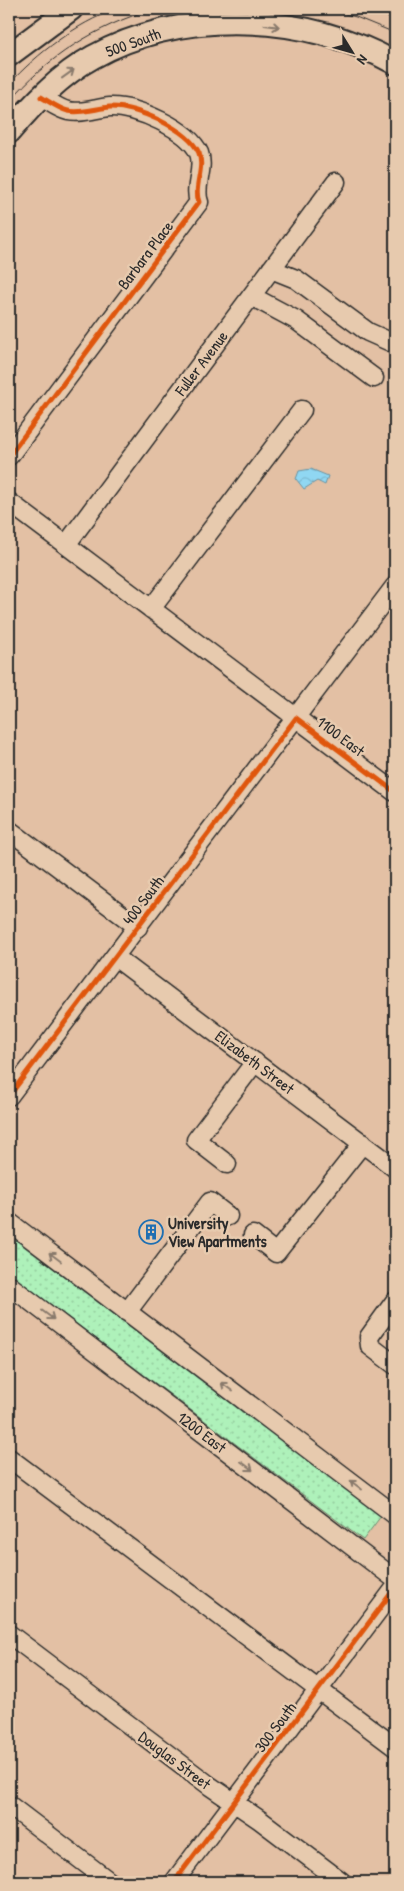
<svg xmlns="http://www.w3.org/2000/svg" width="404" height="1891" viewBox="0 0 404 1891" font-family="'Patrick Hand',sans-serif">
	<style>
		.grass { fill: url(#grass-dots); stroke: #6c8e72 }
		.water { fill: url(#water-waves); stroke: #6892a2 }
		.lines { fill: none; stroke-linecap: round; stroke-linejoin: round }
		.minor-casing { stroke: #2b2b2b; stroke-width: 21 }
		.major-casing { stroke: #2b2b2b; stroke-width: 26 }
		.minor { stroke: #e7caae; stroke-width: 18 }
		.major { stroke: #e7caae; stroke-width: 22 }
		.tram { stroke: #2b2b2b; stroke-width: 1 }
		.cycleway-casing { stroke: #e7caae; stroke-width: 8 }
		.cycleway { stroke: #df570e; stroke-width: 5 }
		.oneway { stroke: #897a6c }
		.labels { text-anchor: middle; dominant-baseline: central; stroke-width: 5; stroke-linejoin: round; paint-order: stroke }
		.street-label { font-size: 16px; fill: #2b2b2b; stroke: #e7caae }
		.poi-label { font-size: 16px; font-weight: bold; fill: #2b2b2b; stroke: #e7caae; text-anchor: start }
	</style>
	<defs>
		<pattern id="grass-dots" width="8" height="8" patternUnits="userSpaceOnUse" patternTransform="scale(1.25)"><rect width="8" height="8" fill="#aef1ba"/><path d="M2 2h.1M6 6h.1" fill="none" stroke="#96cfa0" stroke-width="1.8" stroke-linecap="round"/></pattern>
		<pattern id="water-waves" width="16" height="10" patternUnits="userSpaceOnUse" patternTransform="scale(1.25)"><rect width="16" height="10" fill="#90d7f2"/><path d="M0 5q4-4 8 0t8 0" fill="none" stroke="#7cb9d0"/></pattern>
	</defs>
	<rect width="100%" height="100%" fill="#e3c0a4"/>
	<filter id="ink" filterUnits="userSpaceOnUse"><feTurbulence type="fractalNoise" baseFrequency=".02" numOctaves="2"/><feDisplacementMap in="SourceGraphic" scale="10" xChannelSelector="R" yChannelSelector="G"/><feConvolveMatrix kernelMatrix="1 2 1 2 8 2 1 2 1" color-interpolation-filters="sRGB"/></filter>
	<g filter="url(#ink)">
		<!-- grass -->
		<path class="grass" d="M9,1235L381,1516L363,1540L9,1273Z"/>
		<!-- water -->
		<path class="water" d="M311,469L328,476L325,485L317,481L304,489L296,479L299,471Z"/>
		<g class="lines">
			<!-- minor casing -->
			<g class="minor-casing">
				<path id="minor" d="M271,269L296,279L368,332L395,344
					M251,296L296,320L374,378
					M9,456L199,202C193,187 205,169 199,153C188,129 136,106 110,107C97,108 82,114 68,111C59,109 50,102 41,97
					M9,502L395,792
					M66,545L336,182
					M151,609L302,410
					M9,830L138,927
					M115,957L395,1168
					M9,1096L395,586
					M227,1164L196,1140L255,1062
					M9,1222L395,1515
					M253,1235L276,1253L363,1143
					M9,1285L395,1579
					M395,1301L369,1337L370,1346L395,1365
					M127,1312L210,1202L228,1216
					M9,1458L395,1747
					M9,1634L210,1786L260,1820L342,1882
					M9,1805L110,1882
					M174,1882L395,1588"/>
			</g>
			<!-- major casing -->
			<g class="major-casing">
				<path id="major" d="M9,55L71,9
					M9,132C33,104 60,75 93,57C185,7 305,13 395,63"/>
			</g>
			<!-- minor -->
			<use href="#minor" class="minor"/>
			<!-- major -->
			<use href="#major" class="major"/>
			<!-- tram -->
			<path class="tram" d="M326,9L356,17L395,33
				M368,9L395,20
				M9,84C38,53 75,24 116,9
				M9,102C47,57 96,26 153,9"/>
			<!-- cycleway casing -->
			<g class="cycleway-casing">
				<path id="cycleway" d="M9,456L199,202C193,187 205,169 199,153C188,129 136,106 110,107C97,108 82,114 68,111C59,109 50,102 41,97
					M9,1096L296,718L395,792
					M174,1882L395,1588"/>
			</g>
			<!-- cycleway -->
			<use href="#cycleway" class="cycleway"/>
		</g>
		<!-- one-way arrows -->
		<defs><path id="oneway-shaft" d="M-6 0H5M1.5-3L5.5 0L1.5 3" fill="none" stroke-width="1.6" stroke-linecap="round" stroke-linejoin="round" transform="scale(1.25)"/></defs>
		<g class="oneway">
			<use href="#oneway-shaft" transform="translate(272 26) rotate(7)"/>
			<use href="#oneway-shaft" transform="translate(68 74) rotate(-36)"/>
			<use href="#oneway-shaft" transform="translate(55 1257) rotate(-143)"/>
			<use href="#oneway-shaft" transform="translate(48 1315) rotate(37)"/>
			<use href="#oneway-shaft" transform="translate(227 1387) rotate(-143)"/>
			<use href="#oneway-shaft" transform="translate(247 1466) rotate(37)"/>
			<use href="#oneway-shaft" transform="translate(356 1485) rotate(-143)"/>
		</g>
	</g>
	<!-- icons -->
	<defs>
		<g id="building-ring" transform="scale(1.25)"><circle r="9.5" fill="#e7caae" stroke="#1f6fb2" stroke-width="1.5"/><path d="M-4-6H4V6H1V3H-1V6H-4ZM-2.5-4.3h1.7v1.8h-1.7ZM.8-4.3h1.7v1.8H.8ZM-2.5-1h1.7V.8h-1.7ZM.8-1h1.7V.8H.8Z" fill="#1f6fb2"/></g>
	</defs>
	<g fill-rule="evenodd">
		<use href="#building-ring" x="151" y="1232"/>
	</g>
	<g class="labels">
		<!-- street labels -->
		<g class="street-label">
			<text transform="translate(133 42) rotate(-20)">500 South</text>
			<text transform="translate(145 255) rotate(-53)">Barbara Place</text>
			<text transform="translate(201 363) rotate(-53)">Fuller Avenue</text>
			<text transform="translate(341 736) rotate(37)">1100 East</text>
			<text transform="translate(143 900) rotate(-53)">400 South</text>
			<text transform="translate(255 1062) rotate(37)">Elizabeth Street</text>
			<text transform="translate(202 1432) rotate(37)">1200 East</text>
			<text transform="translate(275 1727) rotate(-53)">300 South</text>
			<text transform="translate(175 1760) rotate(37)">Douglas Street</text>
		</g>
		<!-- poi labels -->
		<g class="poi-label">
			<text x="168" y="1223">University<tspan x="168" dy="18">View Apartments</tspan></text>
		</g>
	</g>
	<!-- margin -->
	<rect width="404" height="1891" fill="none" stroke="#e7caae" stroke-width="30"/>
	<rect x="15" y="15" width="374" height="1861" fill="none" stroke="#2b2b2b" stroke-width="2" filter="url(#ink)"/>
	<!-- north arrow -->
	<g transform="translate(352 52) rotate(127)" stroke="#e7caae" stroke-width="4" paint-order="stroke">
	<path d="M0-4L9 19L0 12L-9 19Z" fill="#2b2b2b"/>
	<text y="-8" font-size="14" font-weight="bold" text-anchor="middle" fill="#2b2b2b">N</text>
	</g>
</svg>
